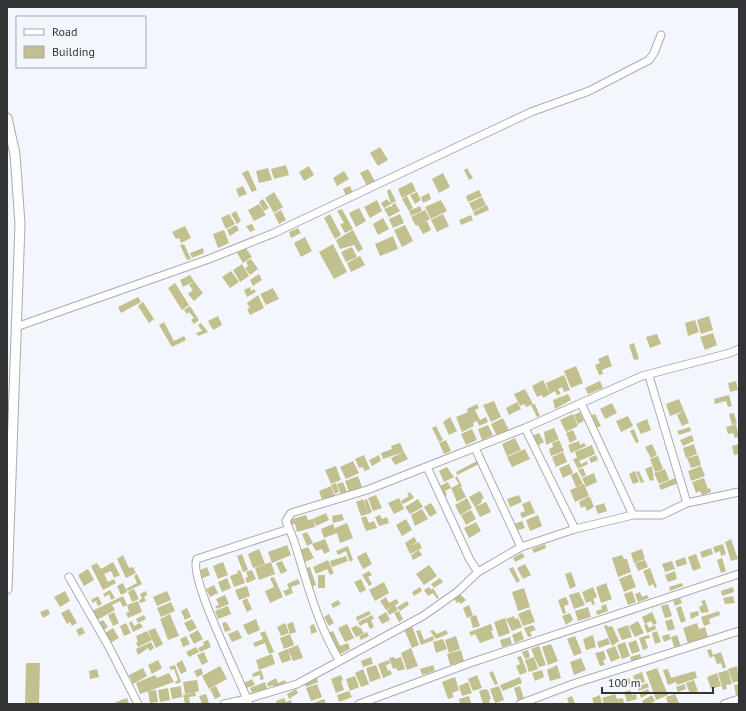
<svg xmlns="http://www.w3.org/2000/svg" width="746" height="711" viewBox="0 0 746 711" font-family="'PT Sans',sans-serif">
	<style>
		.building { fill: #c2c08e }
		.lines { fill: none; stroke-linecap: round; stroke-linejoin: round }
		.minor-casing { stroke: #aaacb2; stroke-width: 9 }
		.major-casing { stroke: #aaacb2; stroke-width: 11 }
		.minor { stroke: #fff; stroke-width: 7 }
		.major { stroke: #fff; stroke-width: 9 }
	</style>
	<rect width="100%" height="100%" fill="#f4f6fd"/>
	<!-- building -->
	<path class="building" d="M380,147L388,160L378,166L370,153Z
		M286,165L289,175L274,179L271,169Z
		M309,166L314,175L304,181L299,172Z
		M268,168L272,180L259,183L256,171Z
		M467,168L473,178L469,180L464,170Z
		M368,169L375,181L367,186L360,173Z
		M248,170L257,190L252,192L242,173Z
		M344,171L349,179L337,186L333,178Z
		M443,173L450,187L439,193L432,179Z
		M412,182L416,191L402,198L398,189Z
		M243,186L247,194L239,197L236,189Z
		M350,186L353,193L346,196L343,189Z
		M390,189L396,201L391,204L387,191Z
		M479,190L482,196L468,202L466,196Z
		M274,192L283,207L274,213L265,198Z
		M417,192L421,200L415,204L410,195Z
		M429,193L431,199L423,203L421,197Z
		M407,196L413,208L409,211L402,199Z
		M482,197L486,205L473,211L469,203Z
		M263,199L269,208L264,211L259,202Z
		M387,199L391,204L384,208L381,203Z
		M377,200L382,211L370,218L364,207Z
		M441,200L447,211L431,219L425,207Z
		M395,203L400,211L389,217L384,209L391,206L392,207V205Z
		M259,204L266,215L254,221L248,210Z
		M487,205L489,210L475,216L473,212Z
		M420,206L422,211L411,216L409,211Z
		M359,208L366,221L356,227L349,213Z
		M342,209L353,229L345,233L340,224L344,223L337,211Z
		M281,210L286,220L279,224L274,214Z
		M425,210L430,219L416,226L411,217Z
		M236,211L241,221L237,224L231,214Z
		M229,214L235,224L226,229L221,218Z
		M330,214L341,235L335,239L324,218Z
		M400,214L404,223L393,228L389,219Z
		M443,214L449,226L437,232L431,220Z
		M471,215L473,220L461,225L459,220Z
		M383,218L389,229L378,235L373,224Z
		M427,221L431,230L423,234L418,225Z
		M252,224L255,230L250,232L246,226Z
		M236,225L239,230L230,236L227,230Z
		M405,225L413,241L402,247L394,230Z
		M185,226L191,238L181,243L179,238L176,239L172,232Z
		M298,228L301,233L291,238L289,232Z
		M224,230L229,243L218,248L213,234Z
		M353,230L363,249L358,252L354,245L340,249L336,240Z
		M393,236L398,249L380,256L375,244Z
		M305,237L312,251L301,257L294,243Z
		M184,244L191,259L187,260L180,245Z
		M333,244L347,272L334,279L319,252Z
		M352,247L357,257L346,262L341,252Z
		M203,248L204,253L192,258L190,253Z
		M246,248L252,257L243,263L237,253Z
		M360,256L365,265L351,272L347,263Z
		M251,259L258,269L250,275L245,268L248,266L246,262Z
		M242,264L249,276L240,282L233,270Z
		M231,271L239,282L230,288L222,277Z
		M259,274L262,280L253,286L250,280Z
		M190,275L194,281L183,287L180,280Z
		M194,281L203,293L194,301L188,294L193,290L189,285Z
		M175,283L189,305L182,310L168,288Z
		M250,287L251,291L254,289L256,292L247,297L244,290Z
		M273,288L279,299L266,305L260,294Z
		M258,295L264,308L250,315L247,309L250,308L247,303Z
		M138,297L141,302L121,313L118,307Z
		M143,302L154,319L149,323L138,306Z
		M190,306L199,320L194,324L191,320L194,318L189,312L187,314L184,310Z
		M218,316L222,325L213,330L208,321Z
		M709,316L713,330L701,334L697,320Z
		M695,320L699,332L688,336L685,323Z
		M164,322L174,341L184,336L186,340L172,347L159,325Z
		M201,323L208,332L198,336L196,333L202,331L198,325Z
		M713,333L717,345L705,350L700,337Z
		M657,334L661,344L650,348L646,337Z
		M634,343L639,359L634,360L629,345Z
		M608,355L612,366L602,370L603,374L599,375L595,365L600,363L598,359Z
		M576,366L583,383L571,388L564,371Z
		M564,375L570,390L564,392L562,387L558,389L561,394L557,395L555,391L550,394L546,383Z
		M543,380L550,394L543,398L542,395L537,397L532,386Z
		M600,381L603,388L588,394L585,388Z
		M736,381L738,390L730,392L728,383Z
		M525,389L533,404L526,407L524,404L520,406L514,394Z
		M568,394L571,400L555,409L553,400Z
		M729,395L732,406L728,407L726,401L715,404L714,399Z
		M679,399L684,411L670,416L666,404Z
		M494,401L501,417L491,422L483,405Z
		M517,402L521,409L509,415L506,408Z
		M612,403L617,413L605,419L600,409Z
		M477,404L479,408L475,410L480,420L486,417L488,422L479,426L477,421L473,423L471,417L474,426L462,432L456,417L468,412L467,409Z
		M535,404L540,416L537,417L531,405Z
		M684,411L689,423L682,426L677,415Z
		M580,412L584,421L578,424L574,415Z
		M734,413L737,423L732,425L729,414Z
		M573,414L578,426L566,432L560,420Z
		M595,414L601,426L596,428L590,416Z
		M628,416L633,426L621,432L616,421Z
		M450,417L457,431L449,435L443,422Z
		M503,418L509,431L497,436L491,424Z
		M647,419L651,430L641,434L636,424Z
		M736,424L739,437L735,438L733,433L728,434L726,427Z
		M488,425L493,435L482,440L478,429Z
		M436,426L443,440L439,442L432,428Z
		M690,427L691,431L679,435L677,431Z
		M554,428L559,439L546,445L544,432Z
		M472,429L477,440L466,445L461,434Z
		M634,429L639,442L636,443L630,431Z
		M573,430L577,439L570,443L566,433Z
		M539,433L544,442L537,446L532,436Z
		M692,435L694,441L683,446L680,440Z
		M515,438L521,450L507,456L502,444Z
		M446,440L451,451L444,454L439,443Z
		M559,440L564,451L551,456L549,449L553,447L552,443Z
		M579,441L580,445L584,443L586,446L571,453L568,445Z
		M400,443L404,452L383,459L381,453L392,449L391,446Z
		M652,444L657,455L651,458L645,447Z
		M694,444L697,454L686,458L683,448Z
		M739,444V454L734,455L732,446Z
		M592,445L595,454L579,461L581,464L587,461L588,464L578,469L573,459L577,458L575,452Z
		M525,449L530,459L512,467L507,457Z
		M404,452L408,459L395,465L391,458Z
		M563,452L567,462L556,467L552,457Z
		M364,455L370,469L364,471L363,467L359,468L355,459Z
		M379,455L381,461L372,466L369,460Z
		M596,455L598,460L591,463L589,458Z
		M698,455L701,465L691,468L687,458Z
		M658,456L663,469L655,472L650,459Z
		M353,461L359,473L346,479L340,467Z
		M477,461L479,464L457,475L456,472Z
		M569,464L573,473L563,478L559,468Z
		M336,466L341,480L331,484L325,470Z
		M652,466L654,480L650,481L645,469Z
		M701,466L705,476L691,481L688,471Z
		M447,467L454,477L444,482L439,471Z
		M583,468L586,475L582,477L578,470Z
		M665,469L669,480L659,484L654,473Z
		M635,471L639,482L633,484L629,474Z
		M639,471L644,482L641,483L636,472Z
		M577,472L583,484L576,487L571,475Z
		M594,473L597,482L586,487L582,478Z
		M358,476L362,487L349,492L345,481Z
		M457,476L462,486L455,490L461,487L466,497L457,502L451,488L459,484L455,478Z
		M675,478L678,483L661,490L659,485Z
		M704,478L708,489L710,488L711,492L702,495L700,491L696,493L692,482Z
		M343,482L347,492L341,495L337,484Z
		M448,482L451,488L445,491L447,495L443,497L438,487Z
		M336,483L339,492L335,494L331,485Z
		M584,484L589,496L575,502L570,490Z
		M331,486L335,497L323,502L319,491Z
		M480,491L484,498L481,500L482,502L475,507L469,497Z
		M410,492L414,498L403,504L401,501L409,496L407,494Z
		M376,495L382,508L373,511L368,498Z
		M519,495L522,502L510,507L507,499Z
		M588,497H590L594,507L587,511L585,506L581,508L579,502Z
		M399,498L404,509L394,514L388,503Z
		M467,498L472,508L460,515L455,505Z
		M363,499L368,514L361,516L356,502Z
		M367,499L372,512L368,514L364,500Z
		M418,499L423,507L410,514L405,507Z
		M530,501L535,513L522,518L520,513L525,511L522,504Z
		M486,502L491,512L480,517L475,507Z
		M431,503L437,513L430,517L424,507Z
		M604,503L607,511L598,514L595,506Z
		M422,509L428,519L415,526L411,515Z
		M471,510L476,519L466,525L461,515Z
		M326,513L329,520L316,526L313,519Z
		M342,514L344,520L333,523L332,516Z
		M306,515L308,520L313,519L315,527L297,532L295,524L290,525L289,520Z
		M380,515L382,519L387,517L389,523L379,526L375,517Z
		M538,515L542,526L530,531L526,520Z
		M366,516L369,523L374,521L377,528L366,531L361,518Z
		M406,519L412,530L402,536L396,525Z
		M522,521L525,528L516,531L514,524Z
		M476,522L481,531L469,538L464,528Z
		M347,523L353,538L340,543L337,533L324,538L321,529L333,524L336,532L335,528Z
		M307,532L313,543L307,546L302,534Z
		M414,537L417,542L411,546L419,542L422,548L410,554L405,543Z
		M325,539L330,551L324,554L322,549L316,551L312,544Z
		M731,539L738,559L731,561L725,542Z
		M545,544L546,548L534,553L532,549Z
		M723,544L726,554L721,556L720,551L715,553L713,547Z
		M287,545L291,555L272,563L268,552Z
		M348,546L353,560L350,562L346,551L338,555L336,551Z
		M308,547L314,558L305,562L300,550Z
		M711,548L713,554L702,558L700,552Z
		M259,549L265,564L253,568L248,554Z
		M642,549L645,559L634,563L631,553Z
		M419,550L422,555L413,560L411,555Z
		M366,552L372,564L363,569L357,557Z
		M522,553L525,557L515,562L513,558Z
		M242,554L248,570L243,572L237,556Z
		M696,554L701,568L693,571L688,557Z
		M123,555L129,568L133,567L136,573L126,578L117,559Z
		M622,555L624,559H627L631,572L618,577L612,558Z
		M346,556L348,561L332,567L330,561Z
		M685,557L687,564L677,567L675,561Z
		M722,558L726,571L721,573L717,560Z
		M328,560L334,573L330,575L327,569L316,574L313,567Z
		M645,560L648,567L638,571L635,563Z
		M282,561L287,571L281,574L276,563Z
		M672,561L675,569L665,572L662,564Z
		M113,562L120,575L114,578L111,571L104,574L108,582L114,579L116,583L103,590L91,566L97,563L101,569Z
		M223,562L228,575L218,579L213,566Z
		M271,562L275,574L259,580L255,568Z
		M525,564L531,575L523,579L517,568Z
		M429,565L437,576L424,585L416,574Z
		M207,567L210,575L201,579L198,571Z
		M310,567L316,585L312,587L306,568Z
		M513,567L520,581L517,583L509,569Z
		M650,568L657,587L655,588L653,584L649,586L643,571Z
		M88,569L94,580L84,586L78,575Z
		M240,570L245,583L234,587L230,576L238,573L237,571Z
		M252,570L256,579L247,583L245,578L248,577L246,572Z
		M369,571L372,575L368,577L372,584L369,586L362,575Z
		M675,571L677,579L668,582L665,575Z
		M571,572L576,586L570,589L565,574Z
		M137,574L142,584L128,591L126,589L137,583L134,576Z
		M631,574L636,587L624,592L619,579Z
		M318,575H325V588H318Z
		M274,577L283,597L270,603L265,591L274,587L270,578Z
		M227,578L231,588L222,592L218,582Z
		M440,578L443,582L434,588L431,584Z
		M298,579L300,584L291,587L293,593L286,596L283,591L289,589L287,584Z
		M361,579L366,590L360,593L354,582Z
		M384,582L389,593L375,601L369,590Z
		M123,583L127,592L121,595L117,586Z
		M606,583L612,599L601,603L596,587Z
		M682,583L683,586L670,591L669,587Z
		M214,585L218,593L210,597L206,589Z
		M247,586L250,596L239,600L235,590Z
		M420,587L422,591L414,596L412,592Z
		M429,587L431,590L433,588L439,598L437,599L433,593L428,596L424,590Z
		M593,587L597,597L593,599L595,604L592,605L591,601L586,603L582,592Z
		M733,587L734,592L722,596L721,591Z
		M524,588L530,607L518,611L512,592Z
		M134,589L139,599L132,602L128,592Z
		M110,590L115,598L111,600L109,594L105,597L103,594Z
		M65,591L70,601L60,607L54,597Z
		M146,591L147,595L144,597L146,601L140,603L139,600L142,599L140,594Z
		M167,591L171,600L157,606L153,597Z
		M632,591L636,602L628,605L624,594Z
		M579,592L585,605L574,609L569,595Z
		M640,592L642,597L647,595L649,598L638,602L635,594Z
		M460,594L466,600L461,604L459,602L457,603L454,599Z
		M225,595L229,604L217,609L215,606L219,605L216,599Z
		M98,596L102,604L98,606L96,602L97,600L93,603L91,600Z
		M123,596L127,605L123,607L120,601L112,605L115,610L97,620L92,611Z
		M733,596L735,603L725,604L723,598Z
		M386,597L389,603L396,599L399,603L386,610L380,601Z
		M566,597L569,604L564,606L566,613L563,614L558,600Z
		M247,598L252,609L247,612L242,601Z
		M680,598L682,603L675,606L673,601Z
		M338,600L341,604L333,608L331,604Z
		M705,600L709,612L701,613L699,607L703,605L701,601Z
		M138,601L142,612L128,618L126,613L129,612L127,605Z
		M407,601L409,605L400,611L397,607Z
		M171,602L175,611L161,617L157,608Z
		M606,604L608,611L597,615L596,611L602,609L601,606Z
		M668,604L672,616L665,618L661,606Z
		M395,605L398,610L389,615L387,610Z
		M469,605L473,615L467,618L463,608Z
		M228,606L231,614L218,619L215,611Z
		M681,606L686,621L681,623L676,608Z
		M588,607L591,617L578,621L575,611Z
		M187,608L191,617L185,620L181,611Z
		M48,609L50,614L43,618L40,612Z
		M69,609L77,623L72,626L70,622L67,624L61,613Z
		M530,609L535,622L523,626L518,614Z
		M369,611L371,614L357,621L356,617Z
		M399,611L403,619L399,622L394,613Z
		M698,611L699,615L691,619L690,613Z
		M719,611L720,615L709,619L710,624L704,626L701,617Z
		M114,612L119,623L113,626L108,615Z
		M386,612L390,620L382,624L378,617Z
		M652,612L657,623L653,625L651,621L645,624L642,617Z
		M570,613L573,620L566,625L562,616Z
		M170,614L179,636L168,640L160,619Z
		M329,614L334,623L329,626L324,617Z
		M144,615L146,619L138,623L136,619Z
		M372,615L374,619L371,620L374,627L370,629L367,622L360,626L358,622Z
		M476,615L480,626L473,628L470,617Z
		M514,616L515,619L518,618L522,627L512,631L506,619Z
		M505,618L510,633L499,637L494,622Z
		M192,619L197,628L189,632L184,623Z
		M256,619L260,630L248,635L243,625Z
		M672,619L675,629L668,631L665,621Z
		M103,620L108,627L104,630L98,623Z
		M132,621L134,626L140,623L143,627L133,632L129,623Z
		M638,621L644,633L635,637L629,626Z
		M226,622L231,630L225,632L222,623Z
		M293,622L296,632L290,634L287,624Z
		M126,623L131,633L124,636L120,626Z
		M285,623L289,633L281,636L277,627Z
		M697,623L699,629L685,634L683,628Z
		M314,624L317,632L311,634L310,626Z
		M347,624L354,638L345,642L338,628Z
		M491,624L493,630L491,631L494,638L480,643L475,634L471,636L469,632Z
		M647,624L649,628L655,625L656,629L647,633L644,625Z
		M357,625L358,628L360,627L364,633L356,637L351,628Z
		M533,625L536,630L530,632L532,636L528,637L524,628Z
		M607,625L608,627L612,626L619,641L612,646L604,626Z
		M628,625L632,637L622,640L617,629Z
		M412,626L419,645L412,648L404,629Z
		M82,627L85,633L79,636L76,630Z
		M705,627L708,637L688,644L685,634Z
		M113,628L119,638L110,643L105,633Z
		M155,628L163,644L156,648L148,631Z
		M198,630L203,639L194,644L189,635Z
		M238,630L242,638L232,642L228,634Z
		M420,630L424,640L433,636L434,640L421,645L416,631Z
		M433,630L437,634L446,630L448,634L436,639L430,631Z
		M147,631L152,640L138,647L136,643L138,642L136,636Z
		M265,631L274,652L269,654L265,643L255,647L253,643L263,639L260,633Z
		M333,631L340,646L348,643L350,649L338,655L328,633Z
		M521,631L524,639L515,643L512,635Z
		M657,631L661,642L655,644L652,633Z
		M367,632L369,636L361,640L359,636Z
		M290,634L294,645L284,649L280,638Z
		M669,634L671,639L664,642L662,636Z
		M593,635L596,647L586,650L583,639Z
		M649,635L650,638L645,639L648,648L643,650L639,638Z
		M677,635L681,647L675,649L671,637Z
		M186,636L190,644L183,647L180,639Z
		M456,636L460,649L449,653L445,640Z
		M575,636L582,653L574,656L567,639Z
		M510,637L512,644L502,647L500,640Z
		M608,638L610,644L599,648L597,642Z
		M443,639L447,649L436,653L433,642Z
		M208,640L211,647L200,652L198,648L204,645L203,642Z
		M636,640L640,651L632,654L628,643Z
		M151,642L154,648L150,651L148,648L138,655L136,649Z
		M625,642L630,656L622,659L617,645Z
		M551,644L558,661L548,665L542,647Z
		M298,645L303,658L293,661L288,649Z
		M539,646L546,665L539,667L531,649Z
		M615,646L620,658L611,662L606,650Z
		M196,647L199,652L189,657L186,652Z
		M411,648L418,666L407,670L401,653Z
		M288,649L291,660L282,663L278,653Z
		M711,649L713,655L721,652L726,667L723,669L721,663L717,664L714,656L710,658L707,650Z
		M461,650L464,661L450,665L447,654Z
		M528,650L530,657L525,659L522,652Z
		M604,651L606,659L603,660L605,665L600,666L595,653Z
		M204,652L208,662L202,665L197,655Z
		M272,654L275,664L259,670L256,660Z
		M640,654L642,660L632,663L630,657Z
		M521,656L527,672L520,675L516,666L520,664L517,657Z
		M371,657L373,664L363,667L361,661Z
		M394,657L395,659L401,657L405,669L398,671L396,668L393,669L389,658Z
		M534,657L538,669L529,672L525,660Z
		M581,658L586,670L574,675L570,662Z
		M158,660L162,668L152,674L148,665Z
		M182,660L187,671L181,674L176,664Z
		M389,660L390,664L386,665L388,671L390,670L392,674L383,678L378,664Z
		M26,663H40L39,704H25Z
		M175,665L181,682L176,684L175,682L178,680L174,669L171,670L169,667Z
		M376,665L381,678L370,682L366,668Z
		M433,665L435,671L422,675L420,669Z
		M557,665L561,678L550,681L547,670Z
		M220,666L227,679L209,689L202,676Z
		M737,666L739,681L733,683L728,669Z
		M143,668L147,676L133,684L129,675Z
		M201,668L203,674L197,677L194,671Z
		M657,668L668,695L656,700L646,672Z
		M97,669L99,677L90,679L89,671Z
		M363,669L369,684L361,687L355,673Z
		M668,669L671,678L695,671L697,678L677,685L676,682L668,685L663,670Z
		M261,670L264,679L260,680V675L253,677L252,674Z
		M542,670L544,677L535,681L532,673Z
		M728,670L732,684L726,685L727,689L723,690L718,673Z
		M493,671L498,684L495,685L489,673Z
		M642,672L645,682L642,683L640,679L635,681L633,676Z
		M169,673L174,682L140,694L136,683L155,675L157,678Z
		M717,673L721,686L711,689L707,677Z
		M341,675L343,680L341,681L344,690L336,693L331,679Z
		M477,675L482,688L473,691L468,679Z
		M355,676L359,687L350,691L346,679Z
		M317,677L318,682L306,687L304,682Z
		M455,677L459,690L452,693L454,697L448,699L442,682Z
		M520,677L522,683L503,691L500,685Z
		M276,678L278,683L285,680L286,684L274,688L273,685L268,687L267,683Z
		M629,678L631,683L622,687L620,681Z
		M252,679L255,685L244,689L242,684Z
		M197,680L199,691L195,692L196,696L189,697L190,704H185L183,695L193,693L185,694L183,682Z
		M694,680L698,691L690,694L686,683Z
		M265,682L268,691L258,695L256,691L252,693L250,688Z
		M468,682L472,693L462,696L459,686Z
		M647,683L649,687L639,691L637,687Z
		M317,684L322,697L311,701L306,688Z
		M685,684L686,689L678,692L676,687Z
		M739,684V694L736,695L734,685Z
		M181,686L182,697L172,699L170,688Z
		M216,686L221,696L215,699L210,689Z
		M499,686L504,700L495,703L490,689Z
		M520,686L524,699L518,701L514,688Z
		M168,688L170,700L160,702L158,690Z
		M296,689L298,693L289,699L287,694Z
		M485,689L488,690L491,699L489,700L490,704H483L479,691Z
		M648,689L650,693L641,698L639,693Z
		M156,690L158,702L150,703L148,691Z
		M630,690L632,695L636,694L637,699L627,702L624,692Z
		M349,691L352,697L339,702L337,695Z
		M206,694L209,703L202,704L199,696Z
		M615,694L617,699L623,698L624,703L604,704L602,698Z
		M675,694L679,703L668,704L666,697Z
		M600,695L602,704H594L592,698Z
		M652,695L655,701L650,704H644L642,701Z
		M469,696L471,703L460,704L459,699Z
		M572,696L575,704H569L567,698Z
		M127,698L129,704H116V702Z
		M284,698L286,702L291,700L292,704H277L276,701Z
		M324,699L326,704H311Z"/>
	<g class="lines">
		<!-- minor casing -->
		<g class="minor-casing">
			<path id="minor" d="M16,327L209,259L274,233L531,112L589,91L649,60L654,53L661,35
				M649,376L687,503
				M581,403L633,515
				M525,428L575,529
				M475,448L521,547
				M427,467L470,560L478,572
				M69,577L109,647L138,704
				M339,660C318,625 307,583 295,544C293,537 289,529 286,521L291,513L367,490L525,428L642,376L730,353L739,349
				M224,704L247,699L297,684L423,616L457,592L478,572L521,547L575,529L633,515H662L687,503L739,492
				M249,704C241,681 187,575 197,559L289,529
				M359,704L470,663L739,574
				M520,704L573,684L739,631
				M724,704L739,699"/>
		</g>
		<!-- major casing -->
		<g class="major-casing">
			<path id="major" d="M7,118L15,154L20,224L7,589"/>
		</g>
		<!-- minor -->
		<use href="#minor" class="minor"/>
		<!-- major -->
		<use href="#major" class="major"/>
	</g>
	<!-- border -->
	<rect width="746" height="711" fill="none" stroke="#323436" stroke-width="16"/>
	<!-- legend -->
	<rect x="16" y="16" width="130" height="52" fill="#f4f6fd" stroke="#a6a8ad"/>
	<rect x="24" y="29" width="20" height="6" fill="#ffffff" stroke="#a6a8ad"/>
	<text x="52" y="36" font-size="12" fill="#323436">Road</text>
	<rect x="24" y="46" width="20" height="12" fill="#c2c08e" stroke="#a6a8ad"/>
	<text x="52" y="56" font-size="12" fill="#323436">Building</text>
	<!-- scale -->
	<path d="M602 687v6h111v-6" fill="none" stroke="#323436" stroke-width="2"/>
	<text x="608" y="687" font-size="12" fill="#323436" stroke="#f4f6fd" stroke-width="3" paint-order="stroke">100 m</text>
</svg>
